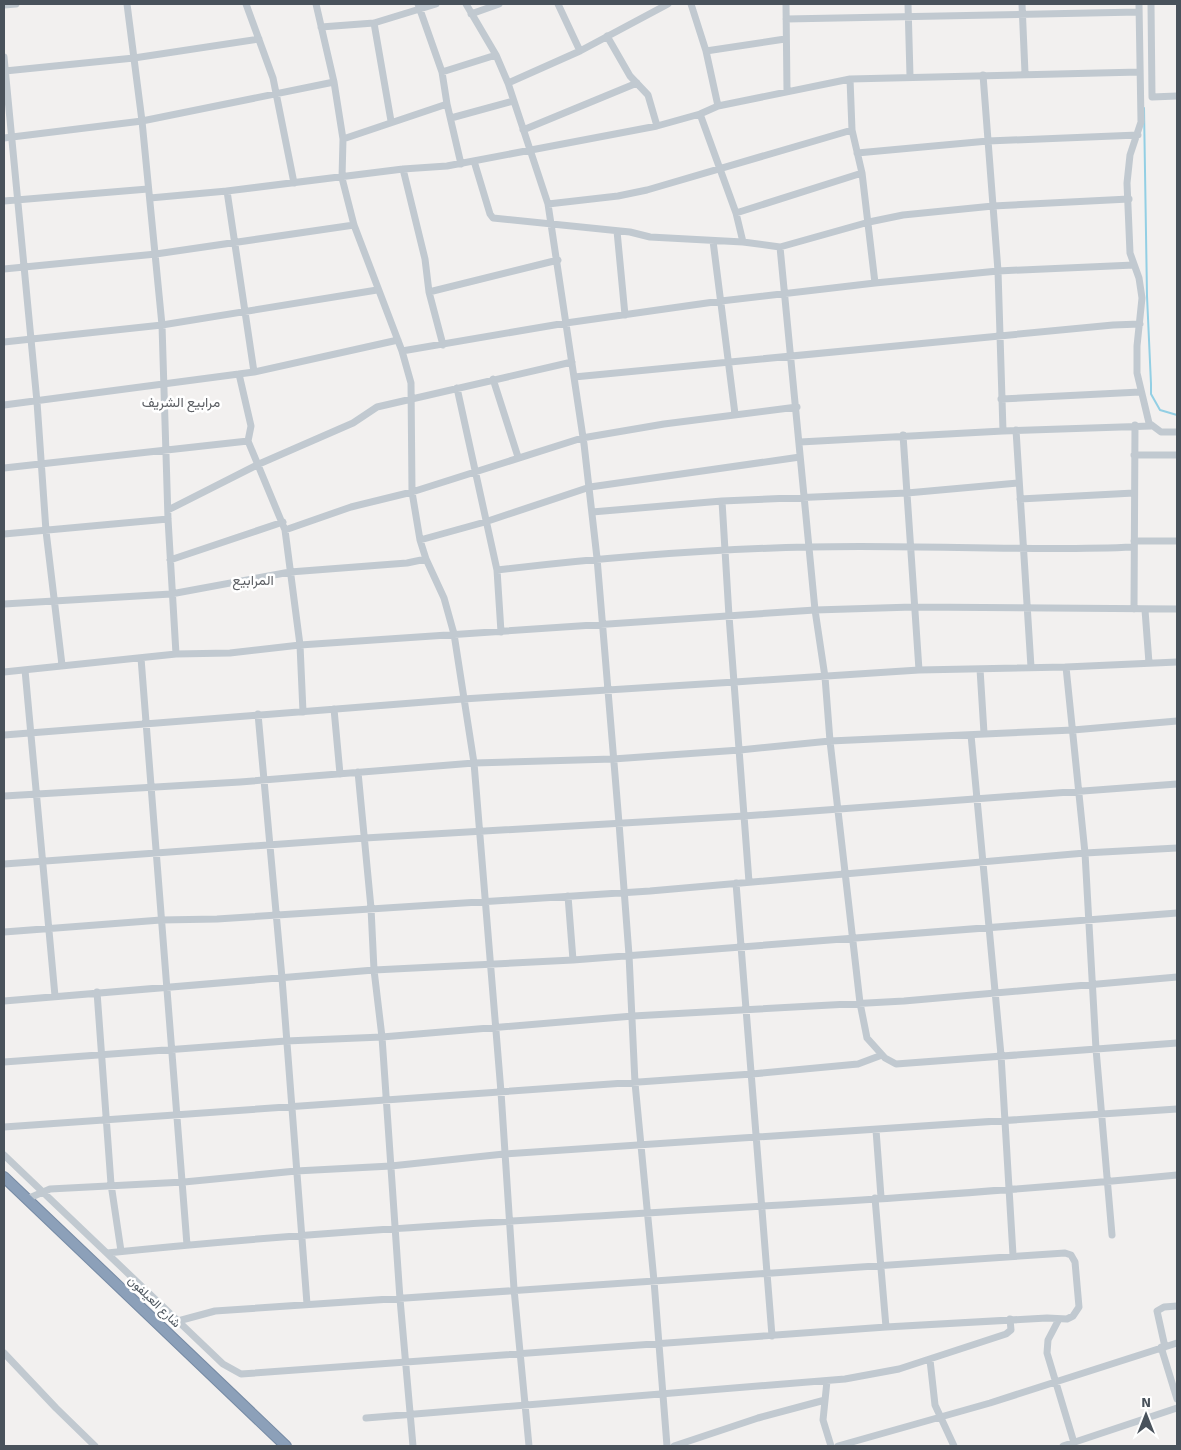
<svg xmlns="http://www.w3.org/2000/svg" width="1181" height="1450" viewBox="0 0 1181 1450" font-family="Signika,Vazirmatn,sans-serif">
	<style>
		.lines { fill: none; stroke-linecap: round; stroke-linejoin: round }
		.stream { stroke: #93cfe4; stroke-width: 2 }
		.highway-casing { stroke: #778ba5; stroke-width: 12 }
		.minor { stroke: #c1c9d0; stroke-width: 7 }
		.highway { stroke: #8ca0b9; stroke-width: 10 }
		.labels { text-anchor: middle; dominant-baseline: central; stroke-width: 5; stroke-linejoin: round; paint-order: stroke }
		.street-label { font-size: 12px; fill: #49525b; stroke: #fff }
		.neighbourhood-label { font-size: 14px; fill: #5c5f64; stroke: #fff }
	</style>
	<rect width="100%" height="100%" fill="#f2f0ef"/>
	<g class="lines">
		<!-- stream -->
		<path class="stream" d="M1144,108L1147,296L1151,384V394L1160,410L1177,415"/>
		<!-- highway casing -->
		<g class="highway-casing">
			<path id="highway" d="M4,1177L286,1446"/>
		</g>
		<!-- minor -->
		<path class="minor" d="M127,4L142,121L162,325L168,519L176,654
			M246,4L273,78L294,183
			M316,4L334,82L343,139L342,178L354,225L402,351L411,383L412,492L420,540L426,559L444,598L454,634L474,763L501,1092L514,1289L529,1446
			M418,4L442,72L447,104
			M466,4L496,55L508,83L548,204L584,444L597,558L619,823L629,955L635,1083L654,1281L667,1446
			M558,4L580,51
			M691,4L706,51L718,106
			M786,4L787,91
			M908,4L910,76
			M1022,4L1025,73
			M1139,4L1141,122L1130,155L1127,183L1130,253L1139,278L1142,298L1137,346V373L1149,423L1161,432H1177
			M1151,4L1152,97L1177,96
			M4,5L16,4
			M471,14L499,4
			M786,19L1139,12
			M374,23L391,121
			M321,27L374,23L436,4
			M607,36L630,76L648,95L657,126
			M706,51L785,39
			M4,57L37,402L46,531L62,665
			M5,71L134,58L259,39
			M442,72L496,55
			M983,75L998,271L1003,431
			M850,79L852,130L862,173L875,283
			M508,83L580,51L668,4
			M700,114L736,213L743,242
			M451,118L513,101
			M523,130L637,83
			M4,138L142,121L334,82
			M343,139L447,104L461,164
			M857,153L988,141L1138,135
			M474,161L490,214L493,218L630,232L650,237L743,242L780,247L869,222L903,215L993,206L1129,199
			M403,169L425,259L429,292L443,345
			M227,191L254,372
			M150,198L227,191L403,169L447,166L657,126L700,114L718,106L850,79L1140,72
			M4,201L148,189
			M548,204L618,196L647,190L852,130
			M736,213L862,173
			M617,231L625,315
			M713,241L735,414
			M780,247L815,610L825,677L830,741L860,1003L867,1038L885,1058L896,1064L1177,1043
			M4,269L156,254L354,225
			M429,292L558,260
			M4,342L162,325L377,290
			M402,351L566,323L721,301L875,283L998,271L1134,265
			M239,374L251,426L248,441L285,530L300,645L303,712
			M574,377L1113,325L1140,324
			M493,379L518,457
			M457,388L497,570L501,632
			M1001,399L1140,392
			M4,405L254,372L398,340
			M1016,430L1031,667
			M903,435L919,670
			M800,442L1003,431L1151,426
			M1134,455H1177
			M4,468L248,441
			M1020,499L1134,493
			M722,501L729,616L749,882
			M168,510L259,464L353,423L377,407L572,362
			M592,512L722,501L907,493L1018,483
			M285,530L351,507L412,492L582,438L664,424L797,407
			M4,534L168,519
			M420,540L485,522L590,487L800,457
			M1134,541H1177
			M170,560L283,522
			M497,570C600,558 705,549 809,547C917,544 1026,552 1134,547
			M4,604L171,594L290,572L407,563L426,559
			M1134,609L1135,425
			M1145,610L1149,663
			M141,658L187,1245
			M1066,667L1085,853L1096,1049L1112,1235
			M980,669L984,733
			M25,670L55,996
			M4,672L176,654L230,653L300,645L815,610L913,607L1177,609
			M334,709L340,774
			M258,714L282,978L307,1304
			M4,735L463,699L735,682L919,670L1066,667L1177,662
			M971,735L1001,1055L1013,1255
			M358,772L371,908L374,970L382,1037L400,1299L413,1446
			M4,796L240,782L474,763L613,759L740,750L830,741L1073,730L1177,721
			M4,864L365,838L744,816L1177,784
			M736,883L772,1336
			M568,896L573,960
			M4,932L161,920L217,919L650,891L1085,853L1177,848
			M97,992L111,1184L121,1251
			M4,1001L374,970L573,960L1177,913
			M4,1062L286,1041L382,1037L633,1016L904,1001L1177,977
			M4,1127L752,1074L858,1064L882,1055
			M876,1130L881,1197
			M4,1155L223,1364L241,1374L886,1327L1047,1318L1067,1319L1073,1316L1079,1307L1075,1262L1071,1255L1065,1253L215,1311L178,1321
			M875,1198L886,1327
			M27,1199L50,1189L184,1182L296,1171L391,1166L504,1154L1177,1109
			M107,1253C463,1216 821,1210 1177,1175
			M1059,1319L1048,1340L1047,1353L1075,1446
			M1161,1347L1177,1399
			M1165,1347L1157,1311L1164,1307L1177,1306
			M4,1353L56,1408L95,1446
			M930,1360L935,1405L954,1446
			M827,1381L823,1420L831,1446
			M366,1418L845,1379L899,1369L1006,1334L1011,1330L1010,1319
			M674,1446L758,1418L825,1400
			M838,1446L990,1403L1177,1343
			M1063,1446L1177,1408"/>
		<!-- highway -->
		<use href="#highway" class="highway"/>
	</g>
	<g class="labels">
		<!-- street labels -->
		<g class="street-label">
			<text transform="translate(154 1302) rotate(44)">شارع العيلفون</text>
		</g>
		<!-- neighbourhood labels -->
		<g class="neighbourhood-label">
			<text x="181" y="402">مرابيع الشريف</text>
			<text x="253" y="580">المرابيع</text>
		</g>
	</g>
	<!-- border -->
	<rect width="1181" height="1450" fill="none" stroke="#49525b" stroke-width="10"/>
	<!-- north arrow -->
	<g transform="translate(1146 1415)" stroke="#ffffff" stroke-width="4" paint-order="stroke">
	<path d="M0-4L9 19L0 12L-9 19Z" fill="#49525b"/>
	<text y="-8" font-size="14" font-weight="bold" text-anchor="middle" fill="#49525b">N</text>
	</g>
</svg>
